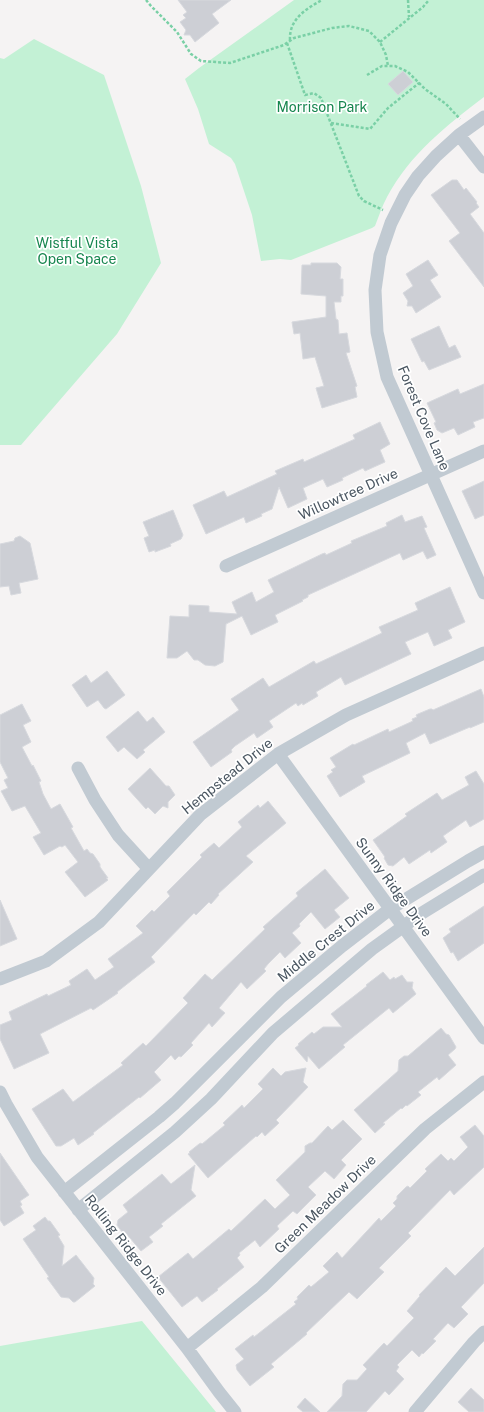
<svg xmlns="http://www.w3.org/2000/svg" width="484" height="1412" viewBox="0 0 484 1412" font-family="'Public Sans',sans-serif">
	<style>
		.green { fill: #c3f1d5 }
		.building { fill: #cdcfd5; stroke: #d7d9de }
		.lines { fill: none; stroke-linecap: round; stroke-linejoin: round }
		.path { stroke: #7ad0a6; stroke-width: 2.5; stroke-dasharray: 3 2; stroke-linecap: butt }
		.street { stroke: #c1cad2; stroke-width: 13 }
		.labels { text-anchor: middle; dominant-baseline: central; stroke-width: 3.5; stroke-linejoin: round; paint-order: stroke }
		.park-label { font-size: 14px; fill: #17864f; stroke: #fff }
		.street-label { font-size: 14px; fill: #4a5661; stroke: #fff }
	</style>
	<rect width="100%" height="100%" fill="#f5f3f3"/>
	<!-- green -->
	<path class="green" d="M294,0H484V97C445,127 411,153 387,197C382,206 379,216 375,226L372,228L291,260L280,259L261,261L252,215L235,164L231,158L209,144L198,109L185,79L199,68Z
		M34,39L104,75L141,186L161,263L117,334L21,445H0V58L4,59Z
		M142,1321L216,1412H0V1346Z"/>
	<!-- building -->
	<path class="building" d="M178,0H231L212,14L219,23L195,42L190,35H184L186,30L180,22L186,18L183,15L187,12Z
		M403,71L413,82L398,95L388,84Z
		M452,180H457L464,190L466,188L477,202L476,203L479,207L470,214L484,233V287L449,241L460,233L431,195Z
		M428,260L438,275L430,280L441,297L416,313L412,306H407L408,301L403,293L413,286L406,274Z
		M311,263H337L341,267L340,279H343V296H341V302H334L336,319L338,320L339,334L347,333L350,352L346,353L357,386L355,387L357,397L322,408L316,388L324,386L315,357L303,359L300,333L294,334L292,322L326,317V296L301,294L302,265H311Z
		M439,326L449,348L455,345L461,357L429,370L424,361L422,362L411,339Z
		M484,384V418L473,422L475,427L458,435L454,428L442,433L437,430L434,423L436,422L427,403L458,389L460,394Z
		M380,422L390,444L380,450L385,462L365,471L363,468L342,478L343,480L327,487L323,479L303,488L307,499L288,508L279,487L272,509L261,514L262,516L246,523L244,517L206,534L193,505L224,491L227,497L277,474L275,471L303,459L304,462L355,439L353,435Z
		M484,481V515L475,519L462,491Z
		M173,510L183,535L181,539L170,544L171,546L155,552V550L149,552L144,538L149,536L143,522Z
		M402,515L405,522L422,516L427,527L424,528L436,555L427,559L423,551L403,560L400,553L308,595V597L302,600L303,601L275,615L278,622L251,635L242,616L226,624L223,662L215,666L205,665L198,660H194L187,651L177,658H167L170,616L189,617V605L209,606V612L237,614L232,602L252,592L256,602L274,592L268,580L322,554L325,553L326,555L352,543L351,541L387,526L386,523Z
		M20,536L30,543L38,579L19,583L21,593L11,595L9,586L0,587V544L14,541L15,538Z
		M450,587L465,622L448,630L452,638L434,646L428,632L405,642L411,654L345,685L341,677L316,692L318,696L303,705L302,703L298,706L296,703L269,721L273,727L257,738L254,733L235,746L231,750L232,752L211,767L193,742L239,710L231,699L263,678L269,687L314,661L316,664L382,633L379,627L418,610L415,603Z
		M107,671L125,695L106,709L104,708L98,700L87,707L72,685L86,675L91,683Z
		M481,689L484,697V722L470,728V727L430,744L425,733L406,743L410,753L362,776L365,782L340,797L327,776L333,772L331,770L336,767L330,758L353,744L354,745L388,729L389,732L413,721L412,719L417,717L416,715L418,714L430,709H432L433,710Z
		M22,704L31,721L23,725L31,742L22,747L32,766L33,765L41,781L39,782L43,794L51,809L60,804L73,827L71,828L84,851L87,849L90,853L93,854L100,864V867L108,878H106L108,880L85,897L65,872L78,862L65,845L62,847L60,846L44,855L33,837L41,833L25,806L12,811L1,791L8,788L4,780L8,778L0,762V715Z
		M138,711L147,722L153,717L165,732L143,750L145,752L137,759L124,747L118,752L106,737Z
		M150,768L166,786H169L175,795L168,802V808L163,806L155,814L148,807L146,809L128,789Z
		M476,771L484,784V819L470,827L466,820L443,836L447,842L431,853L430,850L409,864L404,857L393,866L388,865L384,858L385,857L373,840L407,816L405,814L437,793L442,800L469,785L465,777Z
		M268,801L286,823L246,856L253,862L218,894L219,895L211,904L209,902L196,915L194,913L151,957L155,962L117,992L118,993L93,1010L91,1008L40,1034L49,1053L14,1069L0,1039V1025L12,1020L9,1012L47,994L48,996L71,985L69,981L87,969L95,980L114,967L108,959L143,933L136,926L152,910L154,912L170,896L167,892L202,857L200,855L214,843L219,848L242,827L238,822L258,805L260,808Z
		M325,869L349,898L334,910L340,917L325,929L311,912L299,924L300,926L292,933L301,943L285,958L280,952L268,964L264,969L266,971L247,989L241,982L219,1008L225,1013L212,1027L209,1023L191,1043L193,1045L181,1057L179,1056L175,1060L171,1055L154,1072L161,1080L140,1098L139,1097L93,1133L94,1134L78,1145L74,1138L61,1146H56L32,1109L63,1089L73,1102L123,1065L121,1063L143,1043L146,1046L188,1003L183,998L205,974L212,980L265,929L263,927L298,896L296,893Z
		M0,900L17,939L0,946Z
		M484,906V943L458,961L453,952L451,953L443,938L451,932L449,929Z
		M383,972L390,980L394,977L395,979L402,975L407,982H413L412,988L416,994L393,1013L389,1008L343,1045L345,1047L319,1069L308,1056L307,1062L295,1048L299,1045L298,1044L312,1032L314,1034L323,1027H342L331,1014L367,986L366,985Z
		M441,1028L446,1034L449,1035L456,1047L455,1049L448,1055L456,1065L439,1080L437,1077L418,1092L421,1095L407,1106L406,1105L402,1109L401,1108L383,1123L385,1124L375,1133L354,1110L398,1071L399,1060L404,1056H408Z
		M273,1068L281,1076L285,1072L306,1068L303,1082L308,1087L276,1120L279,1123L265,1136L262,1132L257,1137L256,1136L208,1178L188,1154L190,1153L189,1152L199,1144L201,1143L202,1144L225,1125L223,1123L242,1105L244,1108L263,1089L258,1084Z
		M343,1120L362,1139L341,1160L346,1165L334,1179L325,1171L308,1187L316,1195L297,1214L293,1211L277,1226L279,1229L260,1247L255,1240L239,1253L240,1255L237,1258L244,1267L217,1289L218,1290L202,1302L197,1296L182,1307L158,1277L188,1253L193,1259L229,1229L231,1231L265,1199L275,1209L290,1195L276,1180L305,1152V1146L310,1143H312L328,1126L332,1130Z
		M475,1125L484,1136V1167L454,1195L450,1190L408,1233L411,1236L379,1268L384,1272L357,1299L349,1292L306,1333L307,1334L271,1364L274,1367L250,1386L237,1370L236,1365L244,1359L235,1349L253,1335L254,1337L296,1304L294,1302L298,1299L297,1297L309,1285L311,1287L329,1272L323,1266L337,1252L342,1258L379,1218L381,1221L396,1206L393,1203L397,1199V1196L406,1187L408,1186L410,1188L427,1171L425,1169L441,1154L448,1161L451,1158L454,1161L468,1147L460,1137Z
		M0,1153L29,1195L20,1201L22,1205L20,1206L24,1213L4,1226L0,1220Z
		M195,1165L191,1190L196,1196L161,1224L163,1226L149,1237L153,1242L141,1251L124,1231L122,1232L117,1225L118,1220L128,1212L123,1205L162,1174L171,1184Z
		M45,1217L48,1221H50L60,1235L58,1236L64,1246L62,1266L76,1255L94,1278L93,1284L95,1286L75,1302H73L69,1298L61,1297L47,1278L49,1277L23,1239L36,1230L33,1226Z
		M484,1247V1283L461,1307L468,1314L454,1328L448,1323L433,1339L436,1341L423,1354L422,1353L419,1357L412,1350L397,1365L399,1367L396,1371L404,1379L389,1395L385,1391L366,1412H327L342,1396L343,1384L347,1380H357L367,1369L363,1365L384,1343L387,1346L414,1318L407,1311L420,1296L419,1295L446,1267L455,1276Z
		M471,1388L484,1400V1412H469L458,1402Z
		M305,1398L320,1412H303L297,1407Z"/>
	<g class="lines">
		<!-- path -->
		<path class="path" d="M146,0L151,6L177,32L191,54L201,61L230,63L284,45L294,38L332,28L349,26L369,31L380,42L386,55L388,66
			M408,0L409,17
			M290,40C289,19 306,9 322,0
			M380,42L423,7L429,0
			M287,43L305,95L314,93L321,98L359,196L364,201L383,210
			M367,75L382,66H395L408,72L425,89L446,104L460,119
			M331,123L370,129L388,108L419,83"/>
		<!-- street -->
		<path class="street" d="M484,117L459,135L436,156L418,176L405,195L391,223L380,255L375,290L377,332L387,377L484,593
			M459,135L484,167
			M226,566L484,451
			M278,754L484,1038
			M78,768L95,800L118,835L149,869
			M0,979L46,961L99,922L200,815L278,754L346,715L484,653
			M0,1092L6,1104L37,1157L187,1348L219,1392L235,1412
			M64,1192L159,1117L175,1103L281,997L342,946L390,909L468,861L484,852
			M78,1210L175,1132L211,1099L273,1033L372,949L422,913L484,875
			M187,1348L262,1287L425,1129L484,1082
			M415,1412L474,1342L484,1332"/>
	</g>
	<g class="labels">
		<!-- park labels -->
		<g class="park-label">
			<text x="322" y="107">Morrison Park</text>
			<text x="77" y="243">Wistful Vista<tspan x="77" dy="16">Open Space</tspan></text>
		</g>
		<!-- street labels -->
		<g class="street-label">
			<text transform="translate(424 418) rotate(67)">Forest Cove Lane</text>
			<text transform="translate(348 494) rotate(-24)">Willowtree Drive</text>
			<text transform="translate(227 776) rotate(-39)">Hempstead Drive</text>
			<text transform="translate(394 887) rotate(54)">Sunny Ridge Drive</text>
			<text transform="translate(326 941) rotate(-39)">Middle Crest Drive</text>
			<text transform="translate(325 1204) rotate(-44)">Green Meadow Drive</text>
			<text transform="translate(126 1245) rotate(52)">Rolling Ridge Drive</text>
		</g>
	</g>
</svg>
